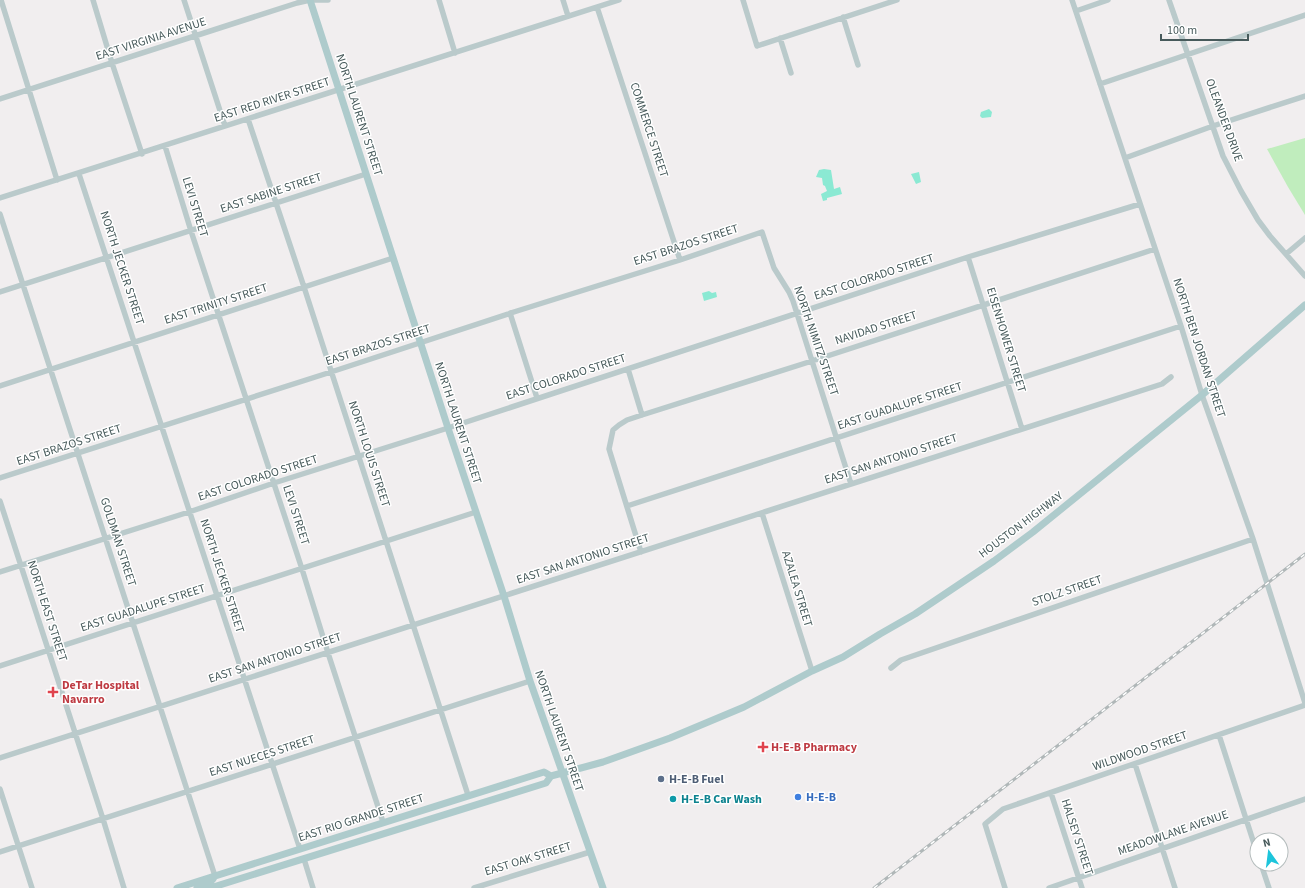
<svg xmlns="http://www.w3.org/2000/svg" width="1305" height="888" viewBox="0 0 1305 888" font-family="'Source Sans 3',sans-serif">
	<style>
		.green { fill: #c0edbd }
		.water { fill: #8be9d3 }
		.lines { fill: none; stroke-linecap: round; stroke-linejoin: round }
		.minor { stroke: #bacacb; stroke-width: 5.5 }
		.major { stroke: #aecbcc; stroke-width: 7 }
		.rail-casing { stroke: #b0b7b8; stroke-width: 3 }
		.rail { stroke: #fff; stroke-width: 1.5; stroke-dasharray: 4.5; stroke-linecap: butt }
		.health-dot { fill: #e0444e; stroke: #fff; stroke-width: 1.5 }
		.service-dot { fill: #5c6f8a; stroke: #fff; stroke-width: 1.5 }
		.shop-dot { fill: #3f7fe0; stroke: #fff; stroke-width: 1.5 }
		.culture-dot { fill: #0f9aa8; stroke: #fff; stroke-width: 1.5 }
		.labels { text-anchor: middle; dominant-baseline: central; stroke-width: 3; stroke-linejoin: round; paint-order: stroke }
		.street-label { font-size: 12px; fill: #475a5b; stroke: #fff }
		.health-label { font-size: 12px; font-weight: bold; fill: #be3a42; stroke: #fff; text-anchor: start }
		.service-label { font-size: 12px; font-weight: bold; fill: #4e5e75; stroke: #fff; text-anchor: start }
		.shop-label { font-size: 12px; font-weight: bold; fill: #366cbe; stroke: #fff; text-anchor: start }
		.culture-label { font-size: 12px; font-weight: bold; fill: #0d838f; stroke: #fff; text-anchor: start }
	</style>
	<rect width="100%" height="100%" fill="#f1eeef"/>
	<!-- green -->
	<path class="green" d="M1305,138V215L1288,187L1267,149Z"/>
	<!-- water -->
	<path class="water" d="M989,109L992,112L991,117L982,118L980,116L981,112Z
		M824,169L831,170L834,189L840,187L842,194L827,198V200L823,201L821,194L827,191L825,186L823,185L822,178L816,177L819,170Z
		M919,172L921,182L916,184L911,174Z
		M709,291L712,293L716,292L717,297L704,301L702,293Z"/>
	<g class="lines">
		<!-- minor -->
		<path class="minor" d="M1,0L57,180
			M93,0L112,63L142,154
			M184,0L225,126
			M311,0H328
			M439,0L455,53
			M563,0L568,16
			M743,0L757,46L897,0
			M1072,0L1181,326L1202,395L1253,539L1305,703
			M1169,0L1223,156L1241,191L1258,220L1270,236L1305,276
			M597,7L680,260
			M1076,11L1108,0
			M843,17L858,65
			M780,38L791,73
			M1100,84L1305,15
			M0,99L297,3L310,0
			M248,119L304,287L468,795
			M165,146L191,231L302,569L328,653L383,822
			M1125,158L1213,126L1305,96
			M79,174L300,849
			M0,198L619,0
			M0,214L215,876
			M1286,254L1305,238
			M968,257L1022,429
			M0,292L366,174
			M510,313L537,398
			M628,369L642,415
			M0,386L393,258
			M0,478L331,372L517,311L680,260L762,232L774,268L789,292L793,301L851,484
			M0,501L103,819L124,888
			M627,506L1181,326
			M762,513L812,671
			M641,552L609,449L613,430L619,425L627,420L642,415L812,361L1155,249
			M0,572L189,512L274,483L448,428L968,257L1140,204
			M0,666L476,512
			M891,668L901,660L1253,539
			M1219,735L1257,853
			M0,758L1162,384L1171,377
			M1135,764L1175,888
			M0,789L32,888
			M1051,793L1082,888
			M0,852L530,681
			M304,859L313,888
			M1261,864L1269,888
			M474,888L590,852
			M1005,888L985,824L1003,809L1305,705
			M1049,888L1305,799"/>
		<!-- major -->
		<path class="major" d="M310,0L448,428L504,596L530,681L603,888
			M177,888L544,772L551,776
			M197,888C204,885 211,884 215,876
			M210,888L546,783L551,776L603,762L670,738L744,707L812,671L843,657L880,634L915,614L994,561L1033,532L1202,395L1305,305"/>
		<!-- rail casing -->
		<g class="rail-casing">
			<path id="rail" d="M874,888L1305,554"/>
		</g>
		<!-- rail -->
		<use href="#rail" class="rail"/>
	</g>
	<!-- markers -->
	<g class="health-dot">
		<path d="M51 686h4v4h4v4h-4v4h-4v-4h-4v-4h4z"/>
		<path d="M761 741h4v4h4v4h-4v4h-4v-4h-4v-4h4z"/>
	</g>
	<circle class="service-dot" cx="661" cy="779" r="4"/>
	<circle class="shop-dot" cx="798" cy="797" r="4"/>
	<circle class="culture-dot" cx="673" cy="799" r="4"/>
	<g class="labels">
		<!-- street labels -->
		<g class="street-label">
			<text transform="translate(151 39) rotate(-18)">EAST VIRGINIA AVENUE</text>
			<text transform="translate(272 100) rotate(-18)">EAST RED RIVER STREET</text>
			<text transform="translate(359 115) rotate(72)">NORTH LAURENT STREET</text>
			<text transform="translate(1224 120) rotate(70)">OLEANDER DRIVE</text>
			<text transform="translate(649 130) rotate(72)">COMMERCE STREET</text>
			<text transform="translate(271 193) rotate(-18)">EAST SABINE STREET</text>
			<text transform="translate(195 207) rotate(73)">LEVI STREET</text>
			<text transform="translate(686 245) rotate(-18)">EAST BRAZOS STREET</text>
			<text transform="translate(122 268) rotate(72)">NORTH JECKER STREET</text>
			<text transform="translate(874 277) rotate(-18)">EAST COLORADO STREET</text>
			<text transform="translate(216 304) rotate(-18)">EAST TRINITY STREET</text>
			<text transform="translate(876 328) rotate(-18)">NAVIDAD STREET</text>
			<text transform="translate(1006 340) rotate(73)">EISENHOWER STREET</text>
			<text transform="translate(816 341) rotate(71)">NORTH NIMITZ STREET</text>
			<text transform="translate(378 345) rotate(-18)">EAST BRAZOS STREET</text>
			<text transform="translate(1199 348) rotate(72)">NORTH BEN JORDAN STREET</text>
			<text transform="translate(566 377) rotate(-18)">EAST COLORADO STREET</text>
			<text transform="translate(900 406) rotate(-18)">EAST GUADALUPE STREET</text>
			<text transform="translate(458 423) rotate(72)">NORTH LAURENT STREET</text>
			<text transform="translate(69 445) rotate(-18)">EAST BRAZOS STREET</text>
			<text transform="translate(369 454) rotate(72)">NORTH LOUIS STREET</text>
			<text transform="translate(891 459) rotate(-18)">EAST SAN ANTONIO STREET</text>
			<text transform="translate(258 478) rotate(-18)">EAST COLORADO STREET</text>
			<text transform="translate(296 515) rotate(72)">LEVI STREET</text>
			<text transform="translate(1021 525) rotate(-37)">HOUSTON HIGHWAY</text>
			<text transform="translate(118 542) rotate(72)">GOLDMAN STREET</text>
			<text transform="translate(583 559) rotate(-18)">EAST SAN ANTONIO STREET</text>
			<text transform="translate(222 576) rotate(72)">NORTH JECKER STREET</text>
			<text transform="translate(797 589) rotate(73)">AZALEA STREET</text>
			<text transform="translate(1067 591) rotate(-19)">STOLZ STREET</text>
			<text transform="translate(143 608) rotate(-18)">EAST GUADALUPE STREET</text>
			<text transform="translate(47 611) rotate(72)">NORTH EAST STREET</text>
			<text transform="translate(275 658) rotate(-18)">EAST SAN ANTONIO STREET</text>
			<text transform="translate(559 731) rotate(71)">NORTH LAURENT STREET</text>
			<text transform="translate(1140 751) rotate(-19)">WILDWOOD STREET</text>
			<text transform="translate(262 756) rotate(-18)">EAST NUECES STREET</text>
			<text transform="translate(361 818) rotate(-18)">EAST RIO GRANDE STREET</text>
			<text transform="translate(1173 833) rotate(-19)">MEADOWLANE AVENUE</text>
			<text transform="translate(1077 837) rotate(72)">HALSEY STREET</text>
			<text transform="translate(528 859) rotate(-17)">EAST OAK STREET</text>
		</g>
		<!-- health labels -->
		<g class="health-label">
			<text x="62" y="685">DeTar Hospital<tspan x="62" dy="14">Navarro</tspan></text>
			<text x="771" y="747">H-E-B Pharmacy</text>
		</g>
		<!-- service labels -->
		<g class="service-label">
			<text x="669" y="779">H-E-B Fuel</text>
		</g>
		<!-- shop labels -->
		<g class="shop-label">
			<text x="806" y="797">H-E-B</text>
		</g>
		<!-- culture labels -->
		<g class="culture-label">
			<text x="681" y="799">H-E-B Car Wash</text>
		</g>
	</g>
	<!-- north arrow -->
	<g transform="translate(1269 852) rotate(346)"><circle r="19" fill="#ffffff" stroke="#b5bdbd"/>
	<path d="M0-3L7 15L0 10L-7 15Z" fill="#1dc5db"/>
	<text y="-6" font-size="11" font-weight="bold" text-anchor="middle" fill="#475a5b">N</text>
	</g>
	<!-- scale -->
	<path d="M1161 34v6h87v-6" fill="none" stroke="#475a5b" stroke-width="2"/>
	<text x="1167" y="34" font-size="12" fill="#475a5b" stroke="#ffffff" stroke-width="3" paint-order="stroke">100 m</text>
</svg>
